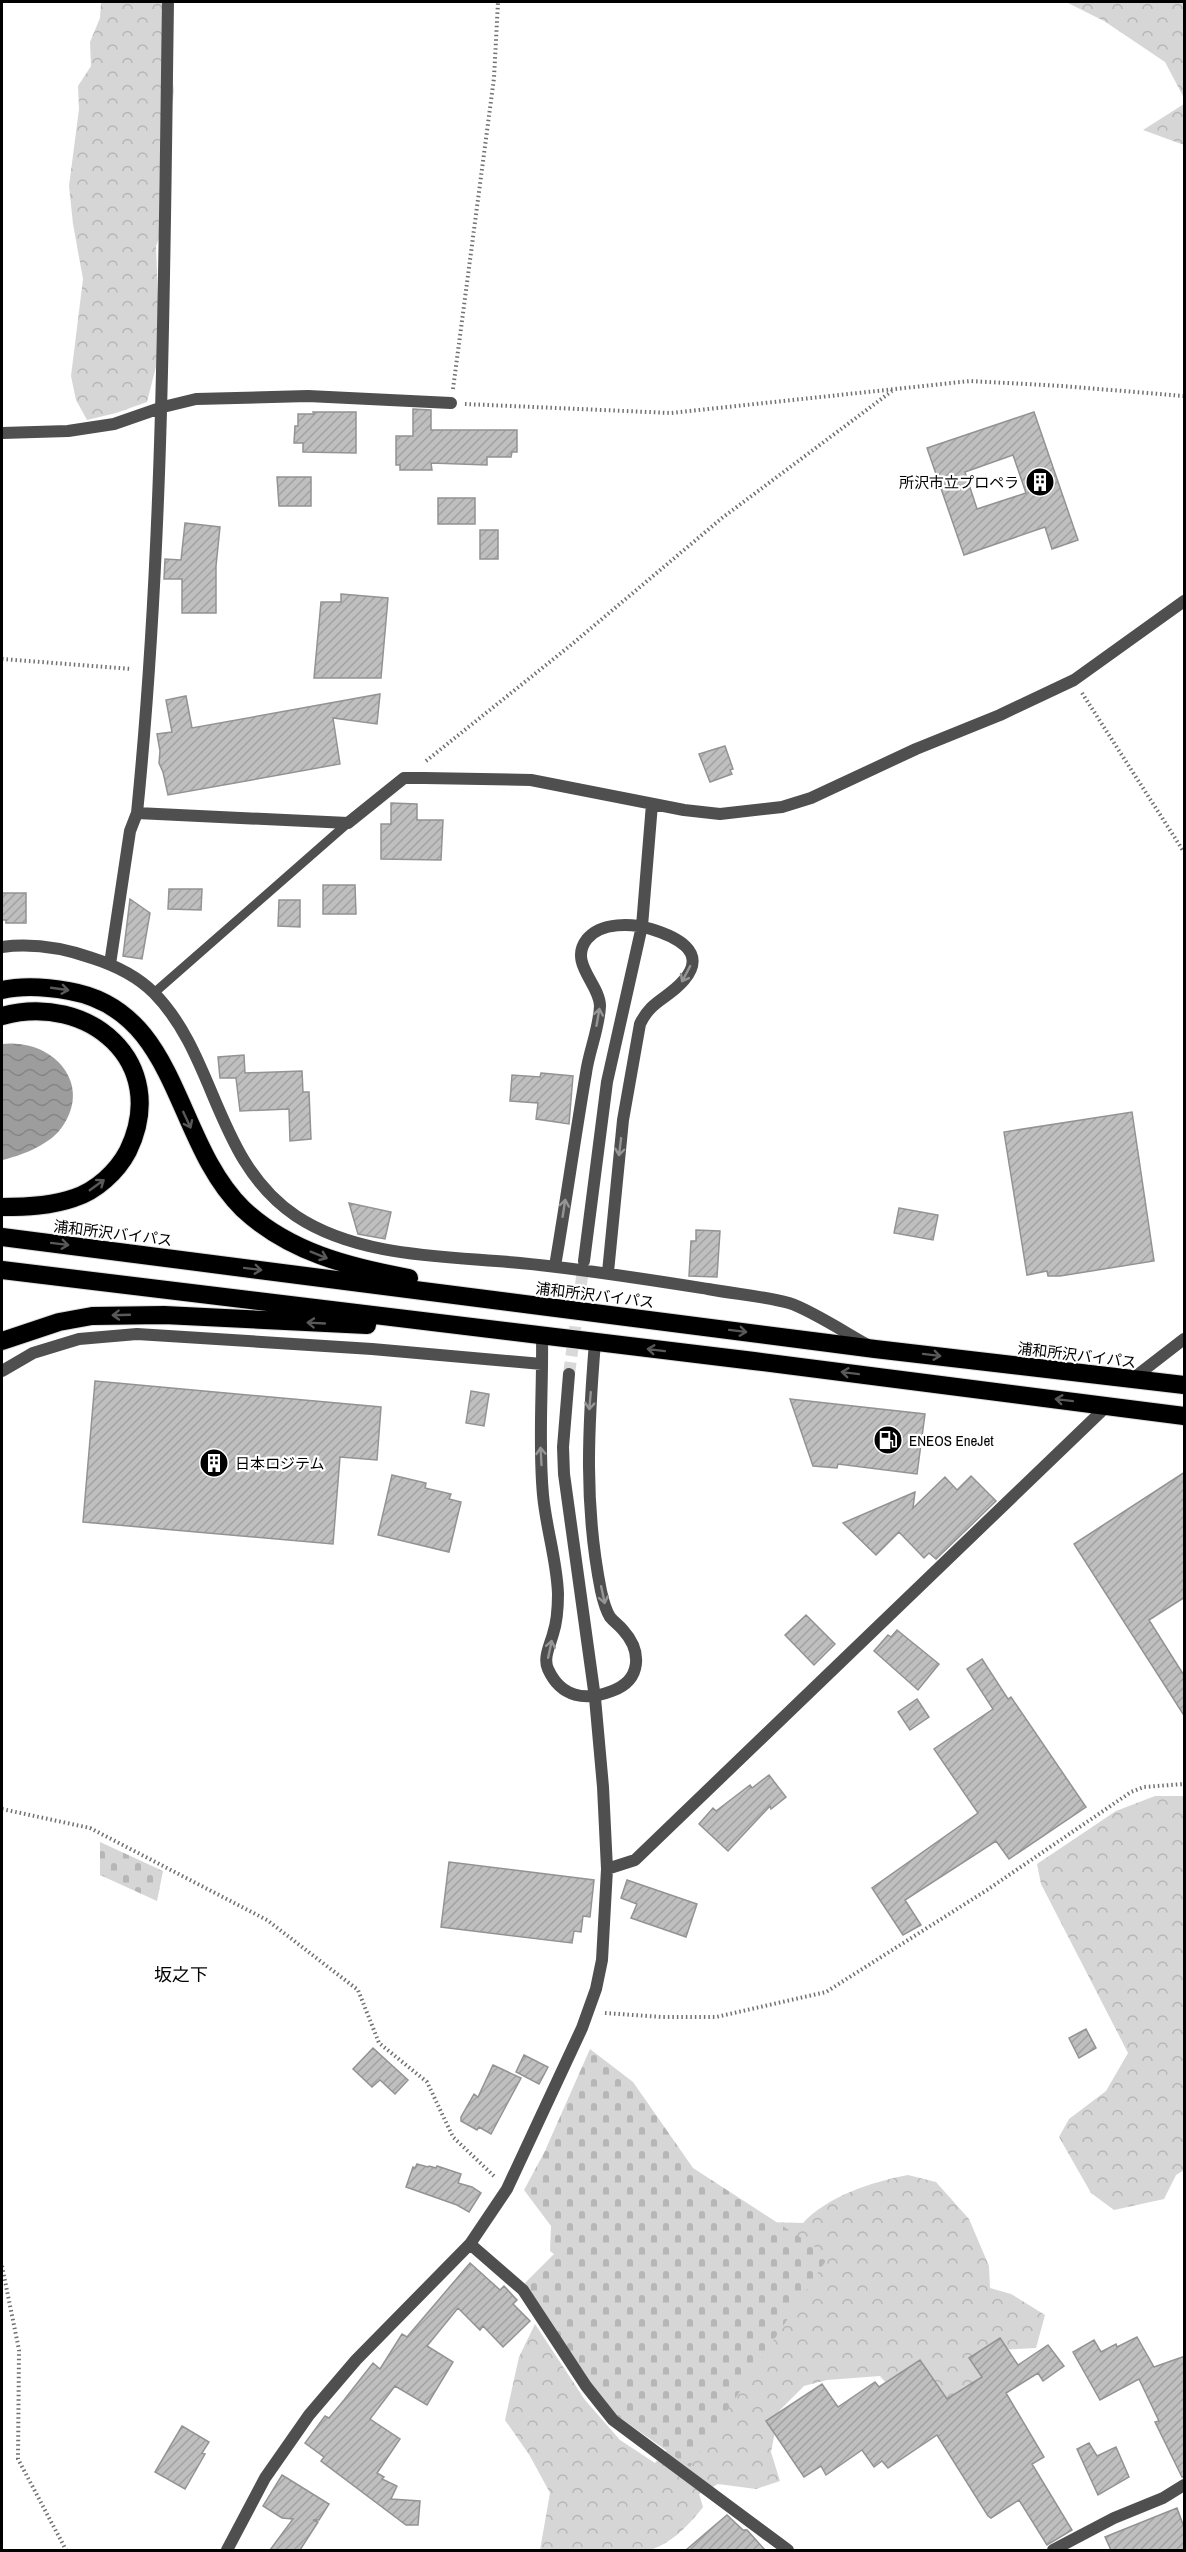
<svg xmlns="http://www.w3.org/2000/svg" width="1186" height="2552" viewBox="0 0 1186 2552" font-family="'Archivo Narrow','Noto Sans JP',sans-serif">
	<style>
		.forest { fill: url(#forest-crowns) }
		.cemetery { fill: url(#cemetery-stones) }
		.water { fill: url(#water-waves) }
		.building { fill: url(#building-hatch); stroke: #939393; stroke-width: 1.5; fill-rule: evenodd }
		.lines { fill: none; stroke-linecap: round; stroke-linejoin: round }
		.street-tunnel { stroke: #d9d9d9; stroke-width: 12; stroke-dasharray: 12 6; stroke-linecap: butt }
		.highway-casing { stroke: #dbdbdb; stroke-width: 20 }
		.path { stroke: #717171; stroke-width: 4; stroke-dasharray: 1.5 3; stroke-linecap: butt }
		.lane { stroke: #4f4f4f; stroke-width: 9 }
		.street { stroke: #4f4f4f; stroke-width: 12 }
		.highway { stroke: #000; stroke-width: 18 }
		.oneway { stroke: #959595 }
		.oneway2 { stroke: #595959 }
		.labels { text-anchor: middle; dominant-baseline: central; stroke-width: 4.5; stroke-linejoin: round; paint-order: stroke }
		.poi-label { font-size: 15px; fill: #000; stroke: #fff; text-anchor: start }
		.street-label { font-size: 15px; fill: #000; stroke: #fff }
		.quarter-label { font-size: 18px; fill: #000; stroke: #fff }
	</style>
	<defs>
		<pattern id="forest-crowns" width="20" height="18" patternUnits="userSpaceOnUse" patternTransform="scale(1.5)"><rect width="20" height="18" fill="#d6d6d6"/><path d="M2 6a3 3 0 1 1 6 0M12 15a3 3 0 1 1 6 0" fill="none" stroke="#b6b6b6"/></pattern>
		<pattern id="cemetery-stones" width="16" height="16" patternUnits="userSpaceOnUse" patternTransform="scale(1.5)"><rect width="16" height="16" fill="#d6d6d6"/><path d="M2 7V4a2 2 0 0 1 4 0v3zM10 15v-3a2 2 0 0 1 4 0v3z" fill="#b6b6b6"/></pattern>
		<pattern id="water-waves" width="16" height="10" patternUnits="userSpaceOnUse" patternTransform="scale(1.5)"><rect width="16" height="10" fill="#9d9d9d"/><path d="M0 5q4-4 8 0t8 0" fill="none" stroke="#858585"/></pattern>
		<pattern id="building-hatch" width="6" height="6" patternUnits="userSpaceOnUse" patternTransform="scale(1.5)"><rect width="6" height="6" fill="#bfbfbf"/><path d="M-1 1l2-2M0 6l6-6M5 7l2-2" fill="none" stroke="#a2a2a2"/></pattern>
	</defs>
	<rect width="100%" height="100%" fill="#fff"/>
	<!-- forest -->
	<path class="forest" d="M101,2H166V29L174,91L169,129L163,228L156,246L160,351L147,402L116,413L87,420L76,400L71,376L83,279L73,224L69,186L79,109L78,86L91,66L90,42L100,18Z
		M1066,2H1184V98L1165,62L1104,21Z
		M1184,104V145L1143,130Z
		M1155,1796H1184V2170L1176,2175L1164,2199L1114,2210L1091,2193L1059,2137L1069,2119L1106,2091L1128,2053L1041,1884L1037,1864L1116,1811Z
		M908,2175L936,2182L969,2219L989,2266L990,2288L1011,2294L1045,2315L1036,2348L979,2351L986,2411L899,2398L880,2376L827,2380L804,2386L779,2411L771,2452L780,2481L756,2489L718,2484L699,2494L703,2507C689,2525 672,2543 650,2550H540L550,2493L530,2456L505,2420L519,2357L535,2324L585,2400L620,2440L655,2463L672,2445L766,2222L803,2223C826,2197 874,2181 908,2175Z"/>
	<!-- cemetery -->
	<path class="cemetery" d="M100,1842L163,1871L157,1901L100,1875Z
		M590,2049L633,2082L693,2168L829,2256L690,2467L616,2415L592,2386L525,2283L554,2254L550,2251L551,2226L524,2190L544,2153Z"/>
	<!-- water -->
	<path class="water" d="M2,1044C53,1038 96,1085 59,1131C46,1146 20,1156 2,1160Z"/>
	<!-- building -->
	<path class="building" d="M413,409L431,410V430H517V452H512L511,457H487V465L431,463L432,470H400V465H396V436H413Z
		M313,412H356V453L303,452V443H294L295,426H298V414H314Z
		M1034,412L1078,540L1052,549L1045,527L964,555L927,448ZM1013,455L1026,493L977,509L965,472Z
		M277,477H311V506H279Z
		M438,498H475V524H438Z
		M185,523L220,527L216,566V613H182V579H164L165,559L181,560Z
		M480,530H498V559H480Z
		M341,594L388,598L381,678H314L321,602H341Z
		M380,694L377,724L333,718L340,764L168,795L163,772L159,763L160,751L157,734L172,732L166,700L186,696L192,728Z
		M725,746L733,769L730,770L732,774L710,782L699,754Z
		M391,803L417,804V820H443L441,860L381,859V824H391Z
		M323,885H355L356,914H323Z
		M169,889H202L201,910L168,909Z
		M2,893H26V923H6V920H2Z
		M130,899L150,913L142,959L123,956Z
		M279,900H300V927L278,926Z
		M244,1055L245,1073L302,1071L303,1092H309L311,1139L290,1141L289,1109L240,1111L236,1078H220L218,1057Z
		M541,1073L573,1076L569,1124L536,1119L538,1103L510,1101L512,1075L540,1077Z
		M1132,1112L1154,1261L1060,1276H1048L1047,1271L1027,1275L1004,1132Z
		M349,1203L391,1212L385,1239L358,1234Z
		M899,1208L938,1215L933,1240L894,1233Z
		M696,1230L720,1231L717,1277L689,1276L691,1241H696Z
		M95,1381L381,1407L377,1460L340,1457L333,1544L83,1522Z
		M471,1391L489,1394L484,1426L466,1423Z
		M790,1399L925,1414L917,1474L838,1464L837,1468L813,1466Z
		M1185,1472V1597L1149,1620L1185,1677V1717L1074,1544Z
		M392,1475L426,1483L425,1488L451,1494L449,1499L461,1502L449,1552L378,1535Z
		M971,1476L996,1501L936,1559L929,1553L924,1558L899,1532L876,1555L843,1523L915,1492L913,1508L945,1477L957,1490Z
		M806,1615L835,1644L814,1665L785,1635Z
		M897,1630L939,1664L918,1690L874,1651L888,1635L891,1637Z
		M982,1659L1008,1699L1011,1697L1086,1807L1009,1859L996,1841L905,1900L921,1925L903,1935L872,1888L978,1813L934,1749L993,1709L967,1669Z
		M917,1699L929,1717L910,1730L898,1712Z
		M769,1775L786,1797L771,1809L770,1806L728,1851L699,1824L713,1808L716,1811L750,1785L752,1788Z
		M449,1862L594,1880L590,1917L583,1916L581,1932L574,1931L572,1943L441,1927Z
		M627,1880L697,1904L686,1937L631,1918L637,1904L621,1898Z
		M1086,2029L1096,2048L1079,2058L1069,2038Z
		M373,2048L408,2080L395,2094L380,2080L372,2087L353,2069Z
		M524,2055L548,2067L539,2084L516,2072Z
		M493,2065L521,2078L491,2134L479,2127L477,2130L461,2121V2117L474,2094L478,2097Z
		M417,2164L428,2167L429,2166L436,2168L437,2166L461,2174L458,2183L472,2187L481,2193L469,2212L457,2205L406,2187L413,2167L415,2168Z
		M470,2263L500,2290L504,2286L517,2300L513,2304L530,2321L503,2347L483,2326L480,2330L458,2308L427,2346L453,2362L427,2405L395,2386L370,2419L400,2439L377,2473L384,2477L382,2479L397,2486L391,2499L420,2501L418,2525H406L321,2461L324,2457L305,2443L325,2416L329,2418L344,2400L373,2363L380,2369L402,2334L407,2337Z
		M1137,2337L1154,2367L1185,2356V2477H1182L1155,2422L1159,2421L1139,2379L1100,2400L1073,2352L1094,2340L1101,2352L1116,2344L1117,2347Z
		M1000,2338L1018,2365L1048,2345L1064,2366L1043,2381L1038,2373L1006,2393L1044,2457L1032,2464L1072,2530L1047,2545L1019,2500L991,2518L988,2516L937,2435L888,2468L882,2461L874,2467L862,2450L826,2475L821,2466L804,2477L766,2421L822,2384L838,2407L875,2382L879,2387L920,2360L947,2399L982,2377L969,2358Z
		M182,2426L209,2442L202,2453L205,2454L185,2489L155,2472Z
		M1089,2443L1097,2456L1116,2447L1129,2477L1098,2495L1077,2449Z
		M282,2475L329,2504L319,2520H313L318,2522L300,2550H270L293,2519L282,2518L263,2506Z
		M1177,2508L1185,2530V2550H1111L1105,2537Z
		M727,2515L743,2530H747L765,2550H686Z"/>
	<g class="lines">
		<!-- street-tunnel -->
		<path class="street-tunnel" d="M569,1374L584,1262"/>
		<!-- highway casing -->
		<g class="highway-casing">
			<path id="highway" d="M2,990C24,985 47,987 69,991C180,1010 173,1141 243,1209C289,1252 349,1267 409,1278
				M2,1016C88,992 171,1062 128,1151C117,1172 96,1191 74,1198C51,1206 26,1207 2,1207
				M2,1237L875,1349L1184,1385
				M2,1270L754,1361L1184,1416
				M2,1341L59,1322L92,1316L164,1315L367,1325"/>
		</g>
		<!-- path -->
		<path class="path" d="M453,389L494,78L498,2
			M465,404L671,413L970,381L1062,386L1184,396
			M2,659L132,669
			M1082,693L1184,852
			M426,761L571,645L722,518L892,391
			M2,1809L90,1828L267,1920L358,1990L379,2043L427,2082L453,2137L496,2178
			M605,2013L662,2017H716L826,1992L987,1890L1131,1792L1144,1787L1184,1784
			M2,2266L19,2350L18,2459L66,2550"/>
		<!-- lane -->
		<path class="lane" d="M154,993L348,823"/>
		<!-- street -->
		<path class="street" d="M2,433L68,431L114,424L163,407L196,399L308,396L451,403
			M137,813L348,823L404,778H424L531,780L684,810L720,814L782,807L811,798L916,749L1000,715L1074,680L1184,601
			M2,947C32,943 63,948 92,958C114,965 138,977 154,993C217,1057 215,1162 296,1216C359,1258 447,1256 520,1263C583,1269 645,1279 708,1289C735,1294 763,1296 789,1303C809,1309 846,1333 866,1344
			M110,964L130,831L137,813C164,543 164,273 168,2
			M584,1261L607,1082L642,926L652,804
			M555,1266C566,1202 575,1137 586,1073C589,1051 599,1029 600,1006C600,984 568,963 587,939C601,922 632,923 651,929C674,936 709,951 684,980C668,999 651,1000 640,1024L623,1120L608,1272
			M542,1336C543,1389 538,1442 543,1495C546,1528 557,1561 558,1594C558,1607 557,1622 553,1634C550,1645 543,1658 548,1669C561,1698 586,1701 612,1691C642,1680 642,1651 623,1630C619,1625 614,1622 610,1617C605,1609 603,1600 601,1591C584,1506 588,1428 595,1342
			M2,1371L33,1353L79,1339L137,1334L372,1349L542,1364
			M1131,1380L1184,1339
			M607,1869L635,1860L1107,1406
			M470,2244L523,2290L586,2386L613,2420L788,2550
			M227,2550L265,2478L309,2415L356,2360L470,2244L507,2189L582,2028L596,1989L602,1960L607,1869L603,1787L595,1698L564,1474L563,1447L569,1374
			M1053,2550L1114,2518L1163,2498L1184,2485"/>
		<!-- highway -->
		<use href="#highway" class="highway"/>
	</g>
	<!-- one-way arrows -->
	<defs><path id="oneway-shaft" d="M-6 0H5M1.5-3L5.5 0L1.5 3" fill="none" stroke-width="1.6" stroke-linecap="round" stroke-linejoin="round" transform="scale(1.5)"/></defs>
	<g class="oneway">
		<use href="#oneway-shaft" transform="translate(686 974) rotate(118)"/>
		<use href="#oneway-shaft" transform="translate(598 1017) rotate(-80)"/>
		<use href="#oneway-shaft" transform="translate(620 1147) rotate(97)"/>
		<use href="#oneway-shaft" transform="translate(564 1208) rotate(-81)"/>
		<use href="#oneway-shaft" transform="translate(590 1401) rotate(95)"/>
		<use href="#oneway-shaft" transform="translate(541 1456) rotate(-93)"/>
		<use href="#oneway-shaft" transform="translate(603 1595) rotate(78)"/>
		<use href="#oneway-shaft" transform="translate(550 1649) rotate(-78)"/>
	</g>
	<g class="oneway2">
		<use href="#oneway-shaft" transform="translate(60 989) rotate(8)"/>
		<use href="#oneway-shaft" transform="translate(187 1120) rotate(65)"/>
		<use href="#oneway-shaft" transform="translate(97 1185) rotate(-36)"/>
		<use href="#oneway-shaft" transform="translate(60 1244) rotate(7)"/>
		<use href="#oneway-shaft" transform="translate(319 1255) rotate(22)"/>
		<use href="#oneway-shaft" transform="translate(253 1269) rotate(7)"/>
		<use href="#oneway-shaft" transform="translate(121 1315) rotate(178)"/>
		<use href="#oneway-shaft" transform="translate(316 1323) rotate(-177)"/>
		<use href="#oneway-shaft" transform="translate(738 1331) rotate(7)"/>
		<use href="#oneway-shaft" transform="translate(656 1350) rotate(-173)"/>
		<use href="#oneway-shaft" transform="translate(932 1355) rotate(7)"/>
		<use href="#oneway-shaft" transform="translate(850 1373) rotate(-173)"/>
		<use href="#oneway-shaft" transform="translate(1064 1400) rotate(-173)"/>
	</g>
	<!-- icons -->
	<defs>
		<g id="building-disc" transform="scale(1.5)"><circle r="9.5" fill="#000" stroke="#fff"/><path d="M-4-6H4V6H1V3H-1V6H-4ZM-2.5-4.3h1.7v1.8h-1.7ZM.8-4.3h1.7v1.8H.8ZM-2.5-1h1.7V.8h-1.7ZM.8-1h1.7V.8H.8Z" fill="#fff"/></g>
		<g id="fuel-disc" transform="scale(1.5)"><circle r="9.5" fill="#000" stroke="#fff"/><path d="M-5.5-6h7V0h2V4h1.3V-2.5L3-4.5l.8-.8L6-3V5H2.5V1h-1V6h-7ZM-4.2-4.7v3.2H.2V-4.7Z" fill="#fff"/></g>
	</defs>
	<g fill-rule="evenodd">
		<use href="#building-disc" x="1040" y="482"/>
		<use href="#fuel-disc" x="888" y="1440"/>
		<use href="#building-disc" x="214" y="1463"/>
	</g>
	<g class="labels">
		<!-- poi labels -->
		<g class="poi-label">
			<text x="1019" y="482" text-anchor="end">所沢市立プロペラ</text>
			<text x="909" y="1440">ENEOS EneJet</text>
			<text x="235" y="1463">日本ロジテム</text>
		</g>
		<!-- street labels -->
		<g class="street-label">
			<text transform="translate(113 1233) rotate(7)">浦和所沢バイパス</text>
			<text transform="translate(595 1295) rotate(7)">浦和所沢バイパス</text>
			<text transform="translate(1077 1355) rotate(7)">浦和所沢バイパス</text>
		</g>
		<!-- quarter labels -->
		<g class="quarter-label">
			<text x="181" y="1974">坂之下</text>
		</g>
	</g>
	<!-- border -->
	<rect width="1186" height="2552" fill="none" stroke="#000000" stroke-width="6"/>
</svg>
